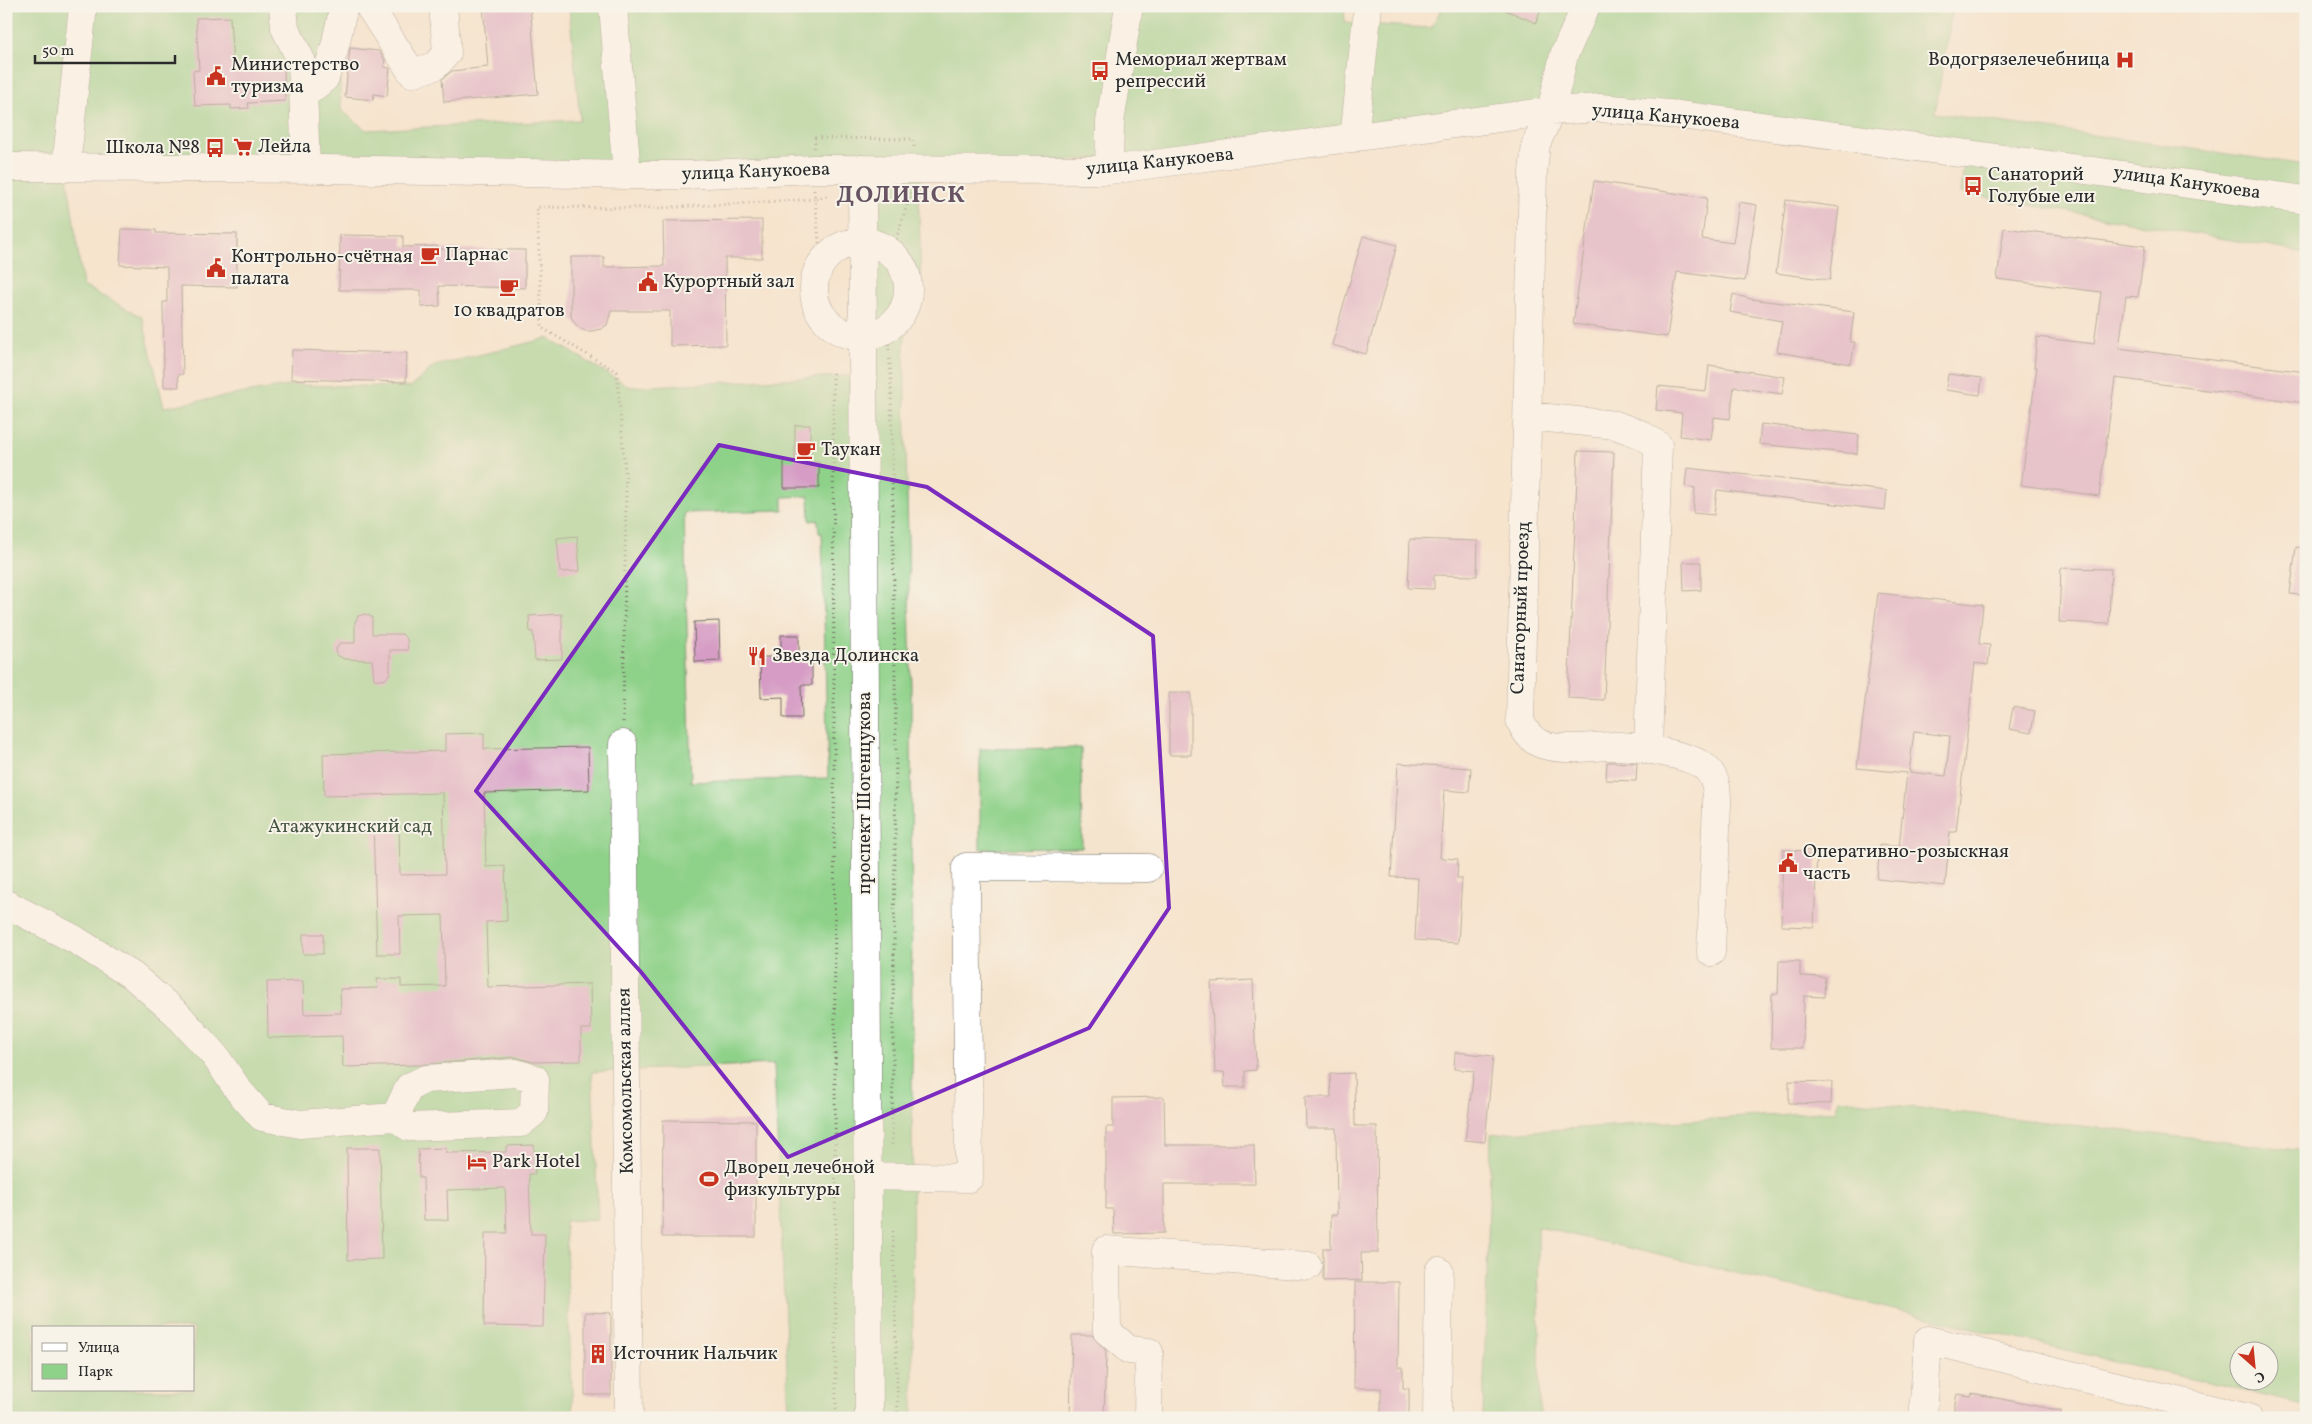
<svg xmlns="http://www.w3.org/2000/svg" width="2312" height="1424" viewBox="0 0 2312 1424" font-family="Vollkorn,serif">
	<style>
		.green { fill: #8ed189; stroke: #5c7e5a; fill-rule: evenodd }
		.building { fill: #d69cc5; fill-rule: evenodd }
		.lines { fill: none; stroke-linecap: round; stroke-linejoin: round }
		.minor-casing { stroke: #726c64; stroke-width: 29 }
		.path { stroke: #726c64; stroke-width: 3; stroke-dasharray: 1 4; stroke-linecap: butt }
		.minor { stroke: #fff; stroke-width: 28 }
		.marked { fill: none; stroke: #7b2cbf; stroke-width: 4; stroke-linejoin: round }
		.labels { text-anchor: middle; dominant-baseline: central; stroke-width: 4; stroke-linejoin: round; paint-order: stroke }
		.poi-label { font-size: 19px; fill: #2b2b2b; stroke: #f7f3e8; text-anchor: start }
		.street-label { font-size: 19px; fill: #2b2b2b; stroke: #f7f3e8 }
		.park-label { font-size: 19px; fill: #445442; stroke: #f7f3e8 }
		.district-label { font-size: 24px; font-weight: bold; letter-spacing: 1px; fill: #675361; stroke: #f7f3e8 }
	</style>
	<rect width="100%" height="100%" fill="#f7f3e8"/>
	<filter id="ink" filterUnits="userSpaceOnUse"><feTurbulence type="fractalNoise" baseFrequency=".02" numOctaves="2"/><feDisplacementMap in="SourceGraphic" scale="10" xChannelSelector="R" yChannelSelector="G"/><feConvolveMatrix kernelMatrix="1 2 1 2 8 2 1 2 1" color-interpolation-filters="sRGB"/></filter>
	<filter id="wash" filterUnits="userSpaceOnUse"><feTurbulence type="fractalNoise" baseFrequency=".0096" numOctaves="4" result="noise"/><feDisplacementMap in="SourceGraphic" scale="20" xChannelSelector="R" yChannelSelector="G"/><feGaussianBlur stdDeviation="1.12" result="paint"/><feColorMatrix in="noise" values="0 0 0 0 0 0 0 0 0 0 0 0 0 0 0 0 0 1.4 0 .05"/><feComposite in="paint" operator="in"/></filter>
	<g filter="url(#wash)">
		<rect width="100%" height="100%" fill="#f5e4cd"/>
		<!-- green -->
		<path class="green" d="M6,6H338L341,110L366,130L580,120L569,6H1345L1344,23L1431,28L1443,6H1953L1935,113L2306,165V253L1961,193L1965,153L1641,110L1305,145L921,170L919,211L921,279L904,342L911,689L913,1418H740L789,1415L774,1064L592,1072L598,1219L565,1221L573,1418H6ZM66,168L862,169L863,375L630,387L548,338L434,366L411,387L292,385L164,407L142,317L83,286ZM809,496L810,521L818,520L819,533H822L828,778L691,782L684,513L783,510V497ZM34,1328H194V1390H34Z
			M1081,748L1082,848L980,849V749Z
			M1838,1099L2306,1151V1418H2302L2303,1405L1538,1227L1540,1418H1483L1491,1134L1836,1111ZM2240,1352H2270V1382H2240Z"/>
		<g id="blocks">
			<!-- building -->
			<path class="building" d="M483,6H530L538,94L444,102L442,79L452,71L488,67Z
				M1496,6H1542L1536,23Z
				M230,17L233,67L246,66L247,71L284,69L285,101L248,103L249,108L231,109V105L195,106L193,71L199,70L196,18Z
				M350,48L379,51L385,60L384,67L390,68L387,96L374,94L373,100L345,97Z
				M1594,181L1707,198L1702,239L1733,243L1739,202L1757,205L1745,281L1677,272L1667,337L1573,324Z
				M1786,200L1839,207L1830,280L1776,273Z
				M762,220V258H725L726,345L670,346V311H611L607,325L601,329L592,331H585L576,325L571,317V257H604V267L664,266L663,221Z
				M2004,228L2145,246L2138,297L2126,296L2119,348L2306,372V403L2115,378L2099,496L2021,485L2037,367H2034L2037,337L2094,344L2101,292L1997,279Z
				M122,229L156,230V233L237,234V287L181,286L183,374L178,375L179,387H164L163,302H167V267L120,265Z
				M340,235L403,236V247L438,246V249L525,250V288L439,286L440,306L421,307V290H339Z
				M1363,236L1397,245L1366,354L1332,345Z
				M1733,294L1751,299L1854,312L1850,342H1855L1851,364L1777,352L1782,321L1730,312Z
				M292,350L407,353L406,382L291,379Z
				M1709,365L1785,377L1782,394L1734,387L1730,419L1714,417L1711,440L1680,436L1682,413L1656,410L1658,386L1706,391Z
				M1948,374L1982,378L1980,395L1946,390Z
				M1761,424L1859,435L1857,454L1759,444Z
				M795,425H810V462H819V488H784V461H795Z
				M1578,451L1614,452L1604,700L1568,698Z
				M1687,468L1887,491L1885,510L1717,490L1714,515L1693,513L1695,488L1685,486Z
				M577,536L580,571L560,572L557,538Z
				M1410,539L1478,541L1477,576L1434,575V589L1408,588Z
				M2296,547L2306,548V596L2290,594Z
				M1683,562H1701V590L1684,591Z
				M2061,568L2111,569L2109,624L2059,622Z
				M1878,593L1983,605L1979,644L1990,645L1988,665L1975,663L1956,832H1950L1945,886L1877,879L1880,845L1899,847L1907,773L1857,768ZM1914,732L1950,736L1946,776L1909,772Z
				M365,614L372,617V634H402L407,639L408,650H390V673L386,679L381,680L374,679L372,660L344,659L337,655L336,649L340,643H355V622L358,616Z
				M562,614V659L535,660L533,632H530L529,616Z
				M719,621L720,661L695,662L694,622Z
				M781,635H799V662H812V685H801L802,718H783V697L761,698L760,657H781Z
				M1169,693H1191V755H1169Z
				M2013,707L2035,711L2031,733L2009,729Z
				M484,733V749L588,747L589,790L484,793L486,867L505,866L507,921L486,922L488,987L590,984L591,1029H581V1061L533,1062L515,1057L419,1065L343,1067L342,1036L268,1038L267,982L303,981L304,1014L341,1013L340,989L378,988L377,979H401V987L445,986L443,915L399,916L400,954H377L373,823H399L400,875L445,874L443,793L324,796L323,754L445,751V734Z
				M1607,762L1637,763L1636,781L1606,780Z
				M1398,763L1471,768L1469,792L1444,790L1440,858L1458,859L1457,878H1462L1458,943L1415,940L1418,878L1391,877Z
				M1783,850L1817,851L1814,927L1781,926Z
				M303,934H323V954H303Z
				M1779,961H1800V976L1825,977L1824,997L1804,996L1803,1048H1771L1772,994H1778Z
				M1253,980L1256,1070L1245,1071V1087H1225L1224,1072L1215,1073L1211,982Z
				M1455,1052L1493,1056L1485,1142L1465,1140L1474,1071L1454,1069Z
				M1354,1073L1355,1126H1377L1378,1253H1361L1362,1280L1323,1281V1248H1331V1215H1337L1336,1128H1306L1305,1097H1331L1330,1074Z
				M1789,1081L1832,1082L1831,1104L1789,1103Z
				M1164,1097L1165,1145H1254L1255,1184H1164V1233L1114,1234L1113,1209H1106V1127H1113V1098Z
				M663,1120L756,1121V1237H662Z
				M534,1145L535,1174H529L531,1234H545L543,1327L484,1326L485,1233H507L505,1188L447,1190L448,1220H424L423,1178H419L418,1149L446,1148V1153L506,1152V1146Z
				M347,1148H380L382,1259L348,1260Z
				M1355,1282H1399L1398,1367H1403V1388L1409,1389V1418H1381V1388H1354Z
				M585,1312L611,1313V1395H585Z
				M1072,1335H1092L1106,1351L1104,1418H1070Z
				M1972,1393L2061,1411V1418H1952L1957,1394L1971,1396Z"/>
		</g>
	</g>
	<g filter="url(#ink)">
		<use href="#blocks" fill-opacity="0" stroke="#726c64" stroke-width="1"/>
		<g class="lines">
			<!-- minor casing -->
			<g class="minor-casing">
				<path id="minor" d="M283,6L285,28L302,62L306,169
					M369,6L412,73L435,66L447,53L443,6
					M613,6L627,175
					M1586,6L1564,55L1551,111L1536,144L1533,172L1520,720C1524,730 1529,738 1539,743C1560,753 1597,745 1619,746C1639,747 1694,755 1707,769C1717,779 1717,791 1717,804L1711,952
					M304,95L325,78L334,50L344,6
					M1354,138L1368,6
					M6,167L324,169L627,175H686L814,169L1109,170L1551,111L1600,108L1680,115L2306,200
					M66,168L83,6
					M862,169L869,1418
					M1109,170L1110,122L1129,6
					M814 289a47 47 0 1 1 94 0a47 47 0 1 1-94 0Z
					M1529,416L1615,425L1640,434L1658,445L1648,750
					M623,744L629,1418
					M6,904L74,939L133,976L176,1013L215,1056L239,1091L262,1117L300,1124L395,1117L409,1127L521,1123L534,1112L535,1079L516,1073L426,1079L409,1087L395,1117
					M868,1176L969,1178L966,867L1148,868
					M1148,1418L1149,1352L1129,1350L1107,1331L1106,1250L1308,1266
					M1437,1418L1439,1271
					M1923,1418L1928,1340L2248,1418"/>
			</g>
			<!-- path -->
			<path class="path" d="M814,148L815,138L913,139L914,147
				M814,190L815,199L830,195
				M895,196L909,199L911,192
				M896,239L909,199
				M888,339L891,377L896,751L892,1148
				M833,373L836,1418
				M623,722L626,485L617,372L542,328L537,207L658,208L815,199L820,251
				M893,1231L898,1418"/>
			<!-- minor -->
			<use href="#minor" class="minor"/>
		</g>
	</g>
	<!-- marked area -->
	<path d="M0 0H2312V1424H0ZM719,445L927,487L1153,636L1169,908L1089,1028L788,1157L641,972L476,791Z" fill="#f5e4cd" fill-opacity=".55" fill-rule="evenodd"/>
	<path class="marked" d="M719,445L927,487L1153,636L1169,908L1089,1028L788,1157L641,972L476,791Z"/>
	<!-- icons -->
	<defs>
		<g id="hospital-bare" transform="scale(1.5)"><path d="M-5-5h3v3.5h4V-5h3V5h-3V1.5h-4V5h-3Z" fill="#c8321e" stroke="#f7f3e8" stroke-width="2.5" paint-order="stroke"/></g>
		<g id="bus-bare" transform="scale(1.5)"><path d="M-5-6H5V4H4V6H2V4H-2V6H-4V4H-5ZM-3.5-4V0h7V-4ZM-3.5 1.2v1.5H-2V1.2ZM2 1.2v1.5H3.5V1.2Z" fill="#c8321e" stroke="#f7f3e8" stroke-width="2.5" paint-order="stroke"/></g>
		<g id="civic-bare" transform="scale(1.5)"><path d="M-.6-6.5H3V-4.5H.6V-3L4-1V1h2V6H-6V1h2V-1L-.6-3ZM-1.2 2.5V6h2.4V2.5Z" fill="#c8321e" stroke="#f7f3e8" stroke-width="2.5" paint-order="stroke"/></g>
		<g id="supermarket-bare" transform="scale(1.5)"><path d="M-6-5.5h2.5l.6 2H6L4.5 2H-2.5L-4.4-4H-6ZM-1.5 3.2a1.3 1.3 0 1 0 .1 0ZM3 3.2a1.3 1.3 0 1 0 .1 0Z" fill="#c8321e" stroke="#f7f3e8" stroke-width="2.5" paint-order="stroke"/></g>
		<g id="cafe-bare" transform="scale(1.5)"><path d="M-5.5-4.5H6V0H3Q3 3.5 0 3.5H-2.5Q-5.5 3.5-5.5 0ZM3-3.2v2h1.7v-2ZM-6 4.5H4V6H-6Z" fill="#c8321e" stroke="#f7f3e8" stroke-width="2.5" paint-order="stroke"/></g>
		<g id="restaurant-bare" transform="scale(1.5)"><path d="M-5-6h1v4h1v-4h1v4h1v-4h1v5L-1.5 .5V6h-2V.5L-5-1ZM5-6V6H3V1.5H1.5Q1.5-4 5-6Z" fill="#c8321e" stroke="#f7f3e8" stroke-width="2.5" paint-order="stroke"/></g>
		<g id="hotel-bare" transform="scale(1.5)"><path d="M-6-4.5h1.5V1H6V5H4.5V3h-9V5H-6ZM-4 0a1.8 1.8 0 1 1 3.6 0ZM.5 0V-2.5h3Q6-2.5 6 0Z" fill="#c8321e" stroke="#f7f3e8" stroke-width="2.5" paint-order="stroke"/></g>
		<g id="stadium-bare" transform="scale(1.5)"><path d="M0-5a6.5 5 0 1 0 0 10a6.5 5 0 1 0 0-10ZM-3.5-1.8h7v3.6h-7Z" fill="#c8321e" stroke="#f7f3e8" stroke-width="2.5" paint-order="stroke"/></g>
		<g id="building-bare" transform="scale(1.5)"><path d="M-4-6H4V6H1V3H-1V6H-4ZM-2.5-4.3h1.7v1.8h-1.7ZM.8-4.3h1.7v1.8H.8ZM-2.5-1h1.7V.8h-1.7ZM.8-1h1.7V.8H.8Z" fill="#c8321e" stroke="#f7f3e8" stroke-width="2.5" paint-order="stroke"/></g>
	</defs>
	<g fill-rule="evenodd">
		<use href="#hospital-bare" x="2125" y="60"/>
		<use href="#bus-bare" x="1100" y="71"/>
		<use href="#civic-bare" x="216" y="76"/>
		<use href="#supermarket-bare" x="243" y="147"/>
		<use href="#bus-bare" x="215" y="148"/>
		<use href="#bus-bare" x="1973" y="186"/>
		<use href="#cafe-bare" x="430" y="255"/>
		<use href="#civic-bare" x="216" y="268"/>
		<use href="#civic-bare" x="648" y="282"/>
		<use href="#cafe-bare" x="509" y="287"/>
		<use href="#cafe-bare" x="806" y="450"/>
		<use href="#restaurant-bare" x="757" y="656"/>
		<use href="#civic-bare" x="1788" y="863"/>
		<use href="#hotel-bare" x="477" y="1162"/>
		<use href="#stadium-bare" x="709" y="1179"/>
		<use href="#building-bare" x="598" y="1354"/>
	</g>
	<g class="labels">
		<!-- poi labels -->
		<g class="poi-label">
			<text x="1115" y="60">Мемориал жертвам<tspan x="1115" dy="22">репрессий</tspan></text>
			<text x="2110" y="60" text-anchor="end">Водогрязелечебница</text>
			<text x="231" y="65">Министерство<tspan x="231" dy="22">туризма</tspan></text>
			<text x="258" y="147">Лейла</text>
			<text x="200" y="148" text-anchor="end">Школа №8</text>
			<text x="1988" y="175">Санаторий<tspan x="1988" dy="22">Голубые ели</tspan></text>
			<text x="445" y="255">Парнас</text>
			<text x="231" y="257">Контрольно-счётная<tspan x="231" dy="22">палата</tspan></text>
			<text x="663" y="282">Курортный зал</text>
			<text x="509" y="311" text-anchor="middle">10 квадратов</text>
			<text x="821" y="450">Таукан</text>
			<text x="772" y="656">Звезда Долинска</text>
			<text x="1803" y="852">Оперативно-розыскная<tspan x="1803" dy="22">часть</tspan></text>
			<text x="492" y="1162">Park Hotel</text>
			<text x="724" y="1168">Дворец лечебной<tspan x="724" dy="22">физкультуры</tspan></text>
			<text x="613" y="1354">Источник Нальчик</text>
		</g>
		<!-- street labels -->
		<g class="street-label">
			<text transform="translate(1666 117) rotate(5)">улица Канукоева</text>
			<text transform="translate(1160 162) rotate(-6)">улица Канукоева</text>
			<text transform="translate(756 172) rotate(-2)">улица Канукоева</text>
			<text transform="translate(2187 183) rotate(8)">улица Канукоева</text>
			<text transform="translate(1521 608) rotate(-88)">Санаторный проезд</text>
			<text transform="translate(865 793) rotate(-90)">проспект Шогенцукова</text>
			<text transform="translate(626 1081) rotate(-91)">Комсомольская аллея</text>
		</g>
		<!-- park labels -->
		<g class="park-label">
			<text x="350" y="827">Атажукинский сад</text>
		</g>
		<!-- district labels -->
		<g class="district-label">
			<text x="901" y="196">ДОЛИНСК</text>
		</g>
	</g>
	<!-- margin -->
	<rect width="2312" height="1424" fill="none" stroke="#f7f3e8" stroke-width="25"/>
	<!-- legend -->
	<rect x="32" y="1326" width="162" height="65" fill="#f7f3e8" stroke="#a5a39c"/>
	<rect x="42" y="1343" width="25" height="8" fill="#ffffff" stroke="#a5a39c"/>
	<text x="78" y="1352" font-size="15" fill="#2b2b2b">Улица</text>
	<rect x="42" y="1364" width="25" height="15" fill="#8ed189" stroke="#a5a39c"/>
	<text x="78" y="1376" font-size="15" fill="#2b2b2b">Парк</text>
	<!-- north arrow -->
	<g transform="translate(2254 1366) rotate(153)"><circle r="24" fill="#f7f3e8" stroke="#a5a39c"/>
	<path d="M0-4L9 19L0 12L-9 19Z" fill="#c8321e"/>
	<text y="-8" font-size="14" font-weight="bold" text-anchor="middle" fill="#2b2b2b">С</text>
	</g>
	<!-- scale -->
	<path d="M35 55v8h140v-8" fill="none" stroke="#2b2b2b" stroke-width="2.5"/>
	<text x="42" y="55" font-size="15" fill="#2b2b2b" stroke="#f7f3e8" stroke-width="4" paint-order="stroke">50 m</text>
</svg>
